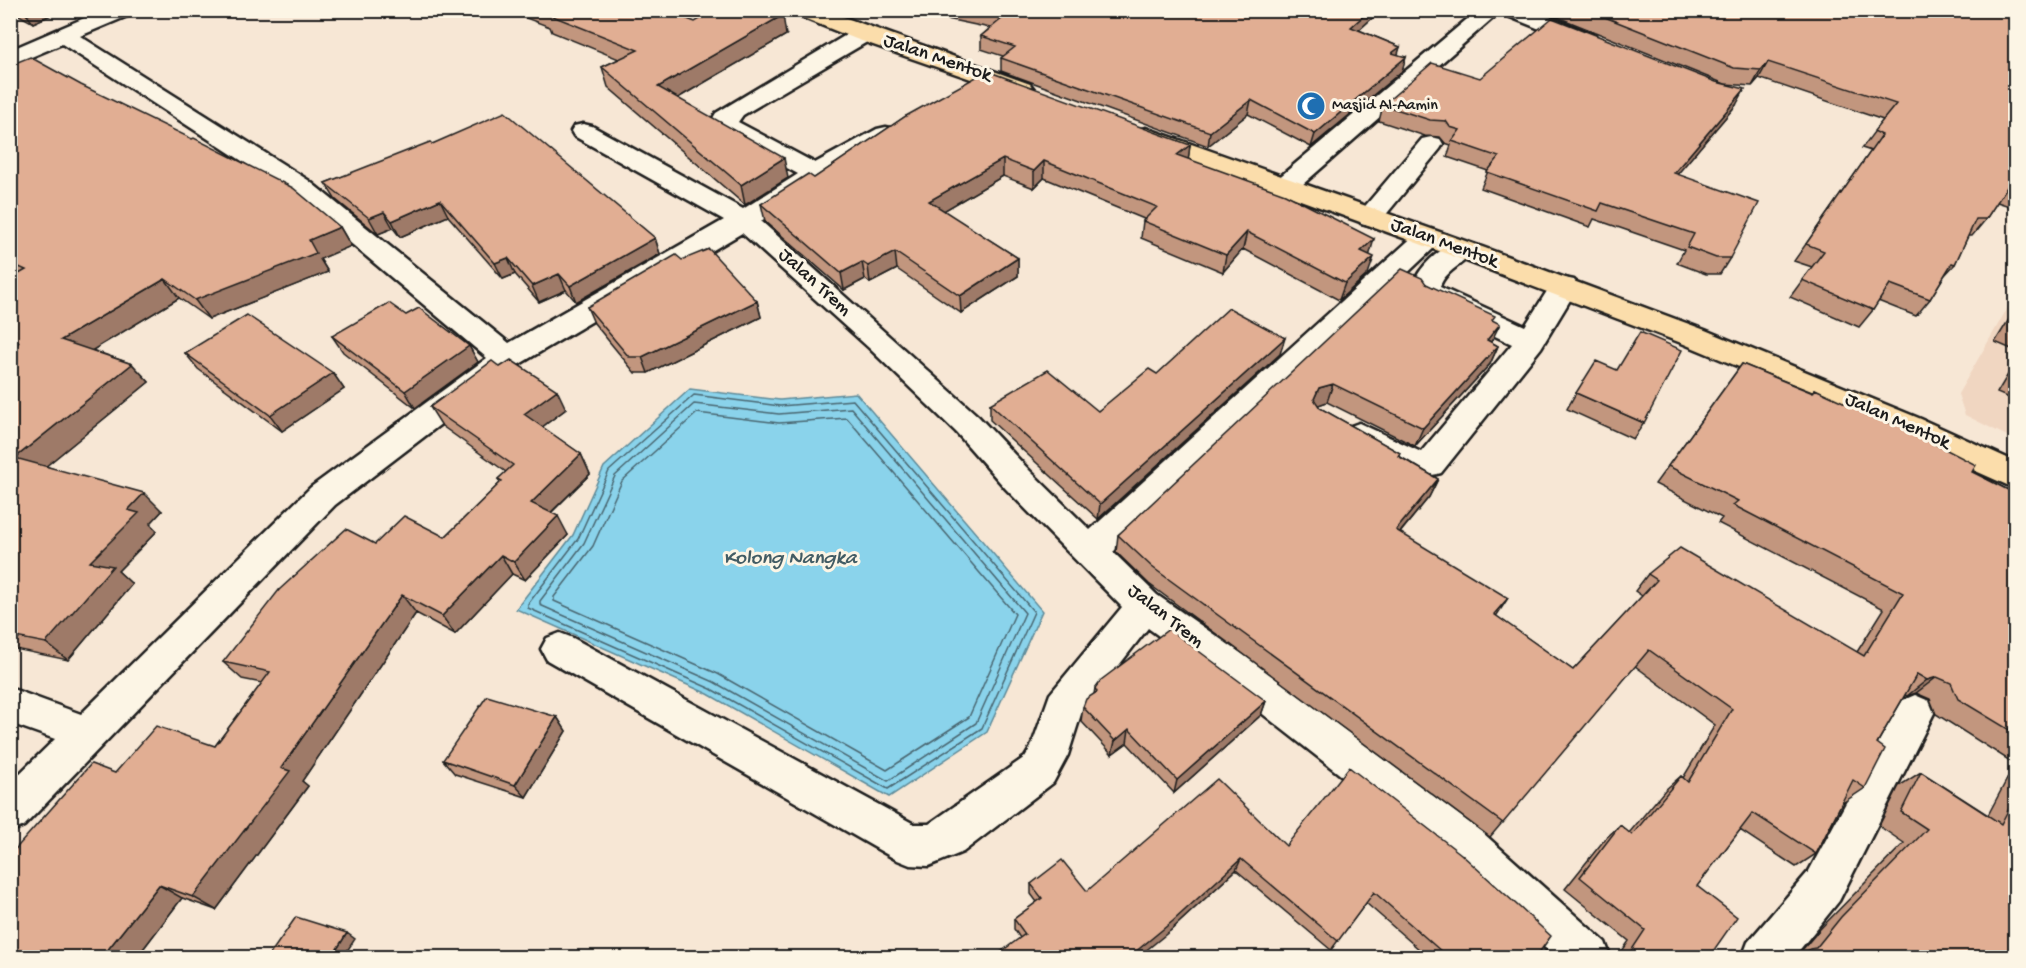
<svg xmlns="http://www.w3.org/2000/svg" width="2026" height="968" viewBox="0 0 2026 968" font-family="'Gochi Hand',sans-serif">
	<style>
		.built { fill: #f0d6c1 }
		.water { fill: #8ad3eb; stroke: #5e8a98; stroke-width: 1.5 }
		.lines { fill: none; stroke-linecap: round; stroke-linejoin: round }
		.shore { stroke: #48656f; stroke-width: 1.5 }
		.minor-casing { stroke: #1c1c1c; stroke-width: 5 }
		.highway-casing { stroke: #1c1c1c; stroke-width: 5 }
		.minor { fill: #fcf5e5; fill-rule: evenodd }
		.highway { fill: #fbddab; fill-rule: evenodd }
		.wall { fill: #c2967e; stroke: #1c1c1c; stroke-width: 1.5 }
		.shaded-wall { fill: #9e7a67; stroke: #1c1c1c; stroke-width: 1.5 }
		.building { fill: #e1ae93; stroke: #1c1c1c; stroke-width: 1.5 }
		.labels { text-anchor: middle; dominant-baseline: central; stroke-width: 6; stroke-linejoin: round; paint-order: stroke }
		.far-poi-label { font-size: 16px; fill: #1c1c1c; stroke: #fcf5e5; text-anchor: start }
		.street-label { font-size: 20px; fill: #1c1c1c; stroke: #fcf5e5 }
		.water-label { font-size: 21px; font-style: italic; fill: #425c64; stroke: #fcf5e5 }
	</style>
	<rect width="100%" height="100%" fill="#f7e7d5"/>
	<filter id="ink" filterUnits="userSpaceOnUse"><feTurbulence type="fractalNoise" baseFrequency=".0167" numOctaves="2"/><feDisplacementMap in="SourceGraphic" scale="12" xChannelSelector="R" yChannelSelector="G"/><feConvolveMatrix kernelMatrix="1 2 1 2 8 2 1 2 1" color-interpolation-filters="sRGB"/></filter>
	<g filter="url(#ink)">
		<!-- built -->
		<path class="built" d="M2015,295V440L1965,415L1958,394Z"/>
		<!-- water -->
		<path class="water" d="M690,389L780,400L856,393L1042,611L987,732L889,797L708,694L516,609L573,535L604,467Z"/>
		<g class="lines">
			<!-- shore -->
			<path class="shore" d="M694,395L780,406L853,400L1034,612L982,728L888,789L711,689L528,608V604L578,539L609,471Z
				M694,404L779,414L851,408L1025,613L976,723L888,781L714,682L540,605V601L584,543L615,476Z
				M697,413L779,423L847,418L1015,614L969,717L887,770L718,674L554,601V597L593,546L622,481Z"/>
			<!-- minor casing -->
			<g class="minor-casing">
				<path id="minor" d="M103,10H132L130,15L80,36L308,180L509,343L724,220L574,136L571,131L574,126L583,124L592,126L743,209L798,174L717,130L713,118L716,113L856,29L864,27L872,29L875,34L872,39L743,115L738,122L815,163L877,129L886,127L895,129L898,134L895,139L842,168L761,221L978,416L1030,471L1090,530L1417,233L1427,230L1437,233L1441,239L1437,245L1113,552L1157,595L1248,658L1483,833L1605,942L1611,958H1556L1453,863L1222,682L1148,628L1081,714L1068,755L1053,783L963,852L929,866L910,865L895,859L547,660L541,649L547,638L560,633L573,638L914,824H929L1025,757L1031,747L1050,694L1122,607L1006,489L956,432L869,348L742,233L518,365L335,505L24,826L10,832V783L55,739L10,723V688L81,714L311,487L487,358L290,192L62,44L10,66V50Z
					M1478,10H1502L1294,192L1285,194L1276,192L1272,186L1276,180Z
					M1503,10H1533L1595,35L1598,40L1595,45L1587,47L1579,45L1505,15Z
					M1431,137L1440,139L1443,144L1440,149L1379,223L1370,225L1361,223L1357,217L1361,211L1422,139Z
					M1461,241L1471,244L1475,250C1465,264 1444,271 1440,287L1525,326L1554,280L1564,278L1574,280L1578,287L1541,348L1441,473C1405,484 1379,460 1348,443L1343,435L1348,427L1359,423L1421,452L1512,344L1420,301L1412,287C1419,266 1440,247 1461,241Z
					M1915,695L1929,701L1934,713L1839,901L1793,958H1742L1748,942L1809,871L1901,701Z"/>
			</g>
			<!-- highway casing -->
			<g class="highway-casing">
				<path id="highway" d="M794,10H824L1030,84L1034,89L1030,94L1022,96L1014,94L856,39L796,15Z
					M1146,128L1485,248L1705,330L1921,419L2016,462V489L1792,389L1684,344L1466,261L1137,140L1134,135L1137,130Z"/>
			</g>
			<!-- minor -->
			<use href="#minor" class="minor"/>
			<!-- highway -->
			<use href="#highway" class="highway"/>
		</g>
		<!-- wall -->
		<path class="wall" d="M10,10H62L33,23Z
			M505,10H663L695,22L786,35L678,98L788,178L745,205L608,87L602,67L619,59L552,32L550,27Z
			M904,10H1381L1359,30L1400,47L1397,55L1406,57L1402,71L1311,147L1248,114L1208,146L1001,71V58L1003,56L981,49V36L990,28Z
			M1540,10H2016V199L2009,206L1997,202L1986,219L1972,236H1968L1955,264L1944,276L1930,299L1916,316L1878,301L1873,310L1859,327L1790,297L1812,267L1794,261L1871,151L1862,148L1883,120L1759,78L1752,86L1725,84Z
			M10,65L340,227L351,246L320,259L328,272L209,319L179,298L92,350L132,364L149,382L46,466L162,511L150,524L157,531L118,571L132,584L68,660L10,648V353L19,342L18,340L10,338V279L14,277L10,275Z
			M1480,78L1736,105L1677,174L1730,258L1720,274H1706L1677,263L1684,250L1594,219L1590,227L1481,188L1488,171L1447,157L1451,145L1445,143L1440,137L1425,136L1379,121L1383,105Z
			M906,116L1190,145L1188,159L1369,255L1368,274L1339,300L1243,249L1223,272L1141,238L1143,221L1144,219L1044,178L1034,188L1003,176L943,211L1018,258V276L961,313L897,269L870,283L865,279L844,290L765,221L761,204L814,178Z
			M432,144L655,238L660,254L576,302L566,290L539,302L515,274L503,279L448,216L400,237L393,228L378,234L335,199L325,183Z
			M1426,284L1493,321L1491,342L1498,346L1490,364L1415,446L1327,402L1318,405L1320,408L1400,453L1399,456L1438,479L1429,497L1400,533L1496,616L1573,670L1642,596L1635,591L1648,574L1857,652L1884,609L1718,523L1722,518L1655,484L1742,364L1812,392L1815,389L2016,494V957H1794L1798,955L1820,929L1904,843L1879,826L1899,786L1921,772L1988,815L2015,764L1936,714L1930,699L1916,693L1907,696L1905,695L1877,743L1865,788L1844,802L1843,801L1816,854L1796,867L1740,830L1697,886L1709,957H1618L1629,941L1565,889L1605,839L1620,825L1629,833L1665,790L1681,776L1683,778L1715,725L1635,666L1490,837L1149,584L1116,552L1118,535Z
			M757,301L761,317L648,373H635L594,323L587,307Z
			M2016,308V351L1995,342Z
			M332,336L469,346L478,362L415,408L343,352Z
			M185,353L333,373L344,389L282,431L198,369Z
			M1280,354L1098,519L990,420V404L1098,411L1157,374Z
			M2016,361V401L1997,393Z
			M500,367L566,409L542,427L581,454L590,474L551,513L568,535L525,580L512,574L455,634L416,613L302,781L308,786L216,910L182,898L137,957L115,773L215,746L262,683L242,679L223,662L375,544L445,537L500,483L498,479L506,472L442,426L430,407Z
			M1576,393L1644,423L1633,439L1567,409Z
			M1095,688L1266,701L1261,715L1174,793L1127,743L1112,754L1081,721L1083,707L1094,694Z
			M557,717L566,731L526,797L455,774L443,760Z
			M1286,846L1536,957H1428L1366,903L1331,950L1236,870L1170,931L1020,938L1014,929V919L1037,902L1031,894V884L1087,891Z"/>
		<!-- shaded-wall -->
		<path class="shaded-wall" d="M37,10H62L33,23L27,15Z
			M1370,10H1381L1348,40L1351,27Z
			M783,15L786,35L664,106L658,87Z
			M1400,47L1396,61L1392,53Z
			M1406,57L1402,71L1311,147L1315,134Z
			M1768,62L1759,78L1752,86L1761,70Z
			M1745,89L1736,105L1665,189L1674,173Z
			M1251,100L1248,114L1208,146L1210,132Z
			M1190,145L1188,162L1177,155Z
			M784,158L788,178L745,205L741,185Z
			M1003,159V176L930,219L929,201Z
			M1044,161V178L1034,188V171Z
			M440,200L448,216L400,237L392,221Z
			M384,212L393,228L378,234L369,218Z
			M340,227L351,246L320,259L328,272L209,319L195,300L309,240Z
			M1247,232L1243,249L1223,272L1226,255Z
			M655,238L660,254L576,302L570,286Z
			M1374,239L1369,257L1361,251Z
			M895,252L897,269L870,283L868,266Z
			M1374,257L1368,274L1339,300L1345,283Z
			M508,258L515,274L503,279L495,263Z
			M1018,258V276L961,313L960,296Z
			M862,262L865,279L844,290L841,273Z
			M559,274L566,290L539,302L532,286Z
			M165,279L179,298L78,359L61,340Z
			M757,301L761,317L648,373L642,357Z
			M1500,324L1491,342L1487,340Z
			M1285,338L1280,354L1098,519L1100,504Z
			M469,346L478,362L415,408L405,391Z
			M1498,346L1490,364L1415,446L1423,428Z
			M132,364L149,382L34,476L15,458Z
			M333,373L344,389L282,431L270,415Z
			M1333,384L1327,402L1313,407L1314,399L1319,388Z
			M557,390L566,409L534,433L524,414Z
			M581,454L590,474L541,522L531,503Z
			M1438,479L1429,497L1388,547L1396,530Z
			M144,493L162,511L150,524L157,531L118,571L132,584L68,660L46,643L90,562L128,510Z
			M558,516L568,535L525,580L514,562Z
			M501,555L512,574L455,634L442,616Z
			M402,595L416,613L302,781L308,786L216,910L193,897L281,768Z
			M1508,598L1497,615L1484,631L1494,614Z
			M1937,677L1916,693L1907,696L1927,680Z
			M1266,701L1261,715L1174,793L1177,780Z
			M557,717L566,731L526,797L515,785Z
			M1129,729L1127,743L1112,754L1115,741Z
			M1241,859L1236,870L1170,931L1138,957H1129Z
			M159,885L182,898L137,957H102Z
			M347,933L355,939L343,957H332Z"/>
		<!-- building -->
		<path class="building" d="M19,10H37L27,15Z
			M549,10H663L695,22L716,10H771L783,15L658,87L784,158L741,185L602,67L638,50L545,13Z
			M967,10H1370L1351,27L1400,47L1392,53L1406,57L1315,134L1251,100L1210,132L1001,58L1015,47L981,36L1003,18Z
			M1587,10H2016V187L2009,184L1986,219H1976L1955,264L1952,263L1930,299L1890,284L1873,310L1802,280L1824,251L1806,244L1882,135L1874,131L1896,104L1768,62L1761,70L1734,68Z
			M1552,18L1716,82L1745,89L1674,173L1759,203L1730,258H1716L1687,247L1694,234L1602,203L1598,211L1487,172L1499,157L1452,141L1460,130L1450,127L1446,121L1430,120L1383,105L1432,63L1480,78Z
			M30,57L81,85L192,139L194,138L293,188L340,227L309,240L316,253L195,300L165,279L61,340L132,364L15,458L144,493L128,510L139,513L90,562L113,566L46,643L10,636V353L19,342L10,330V279L26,270L10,263V65Z
			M987,71L1190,145L1177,155L1285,194L1374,239L1361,251L1374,257L1345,283L1247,232L1226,255L1143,221L1157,207L1044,161L1034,171L1003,159L929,201L1018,258L960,296L895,252L868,266L862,262L841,273L761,204L808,174L814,178L906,116Z
			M505,112L655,238L570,286L559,274L532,286L508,258L495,263L440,200L392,221L384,212L369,218L325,183L430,142L432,144Z
			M709,249L757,301L642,357H629L587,307L676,255L682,260Z
			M1402,269L1422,278L1426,284L1495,316L1492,320L1500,324L1487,340L1498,346L1423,428L1333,384L1319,388L1314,399L1320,408L1400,453L1398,456L1438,479L1396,530L1508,598L1494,614L1573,670L1657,580L1648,574L1680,548L1864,656L1903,593L1733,505L1738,501L1668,466L1742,364L1813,393L1815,389L1889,423L1891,421L1976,465L1972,472L2016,494V734L1958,699L1951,683L1937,677L1927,680L1917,674L1877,743L1885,749L1865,788L1853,780L1816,854L1753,813L1697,886L1737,917L1709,957H1627L1645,930L1580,877L1620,825L1632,835L1681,776L1688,782L1732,709L1649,650L1503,823L1152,567L1118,535Z
			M389,303L406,315L419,308L469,346L405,391L332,336Z
			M1229,308L1285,338L1100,504L990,404L1048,370L1098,411L1149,369L1157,374Z
			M247,315L333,373L270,415L185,353Z
			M1640,332L1682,350L1644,423L1576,393L1596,361L1617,370Z
			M511,360L557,390L524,414L581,454L531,503L558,516L514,562L501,555L442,616L402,595L281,768L290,771L193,897L159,885L102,957H10V855L91,764L115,773L156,726L215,746L270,672L223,662L279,590L346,529L375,544L404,516L445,537L502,481L498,479L513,465L430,407L492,361L500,367Z
			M1169,629L1266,701L1177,780L1129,729L1115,741L1083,707L1086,699L1097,692L1095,688L1101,680Z
			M487,696L557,717L515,785L443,760Z
			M1349,767L1461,854L1551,936L1536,957H1438L1442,952L1374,892L1338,941L1241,859L1173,921L1129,957H994L1025,934L1014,919L1042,898L1031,884L1062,860L1087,891L1217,779L1286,846Z
			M1921,772L2001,824L2016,795V957H1801L1810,949L1816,948L1841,917L1927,829L1901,812Z
			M296,917L347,933L332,957H268Z"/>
	</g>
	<!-- icons -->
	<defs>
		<g id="mosque-disc" transform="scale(1.5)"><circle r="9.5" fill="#1f6fb2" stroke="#fcf5e5"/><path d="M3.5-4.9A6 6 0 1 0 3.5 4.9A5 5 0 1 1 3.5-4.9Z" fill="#fff"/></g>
	</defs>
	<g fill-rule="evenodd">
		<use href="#mosque-disc" x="1311" y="106"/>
	</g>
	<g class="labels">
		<!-- far-poi labels -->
		<g class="far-poi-label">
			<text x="1332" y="106">Masjid Al-Aamin</text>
		</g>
		<!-- street labels -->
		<g class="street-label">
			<text transform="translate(937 59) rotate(19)">Jalan Mentok</text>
			<text transform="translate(1444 244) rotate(20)">Jalan Mentok</text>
			<text transform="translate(814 283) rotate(42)">Jalan Trem</text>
			<text transform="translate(1897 422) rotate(24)">Jalan Mentok</text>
			<text transform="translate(1165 617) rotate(38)">Jalan Trem</text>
		</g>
		<!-- water labels -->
		<g class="water-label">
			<text x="790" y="559">Kolong Nangka</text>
		</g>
	</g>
	<!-- margin -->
	<rect width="2026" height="968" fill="none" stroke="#fcf5e5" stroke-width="36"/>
	<rect x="18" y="18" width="1990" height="932" fill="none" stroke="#1c1c1c" stroke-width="2" filter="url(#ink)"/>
</svg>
